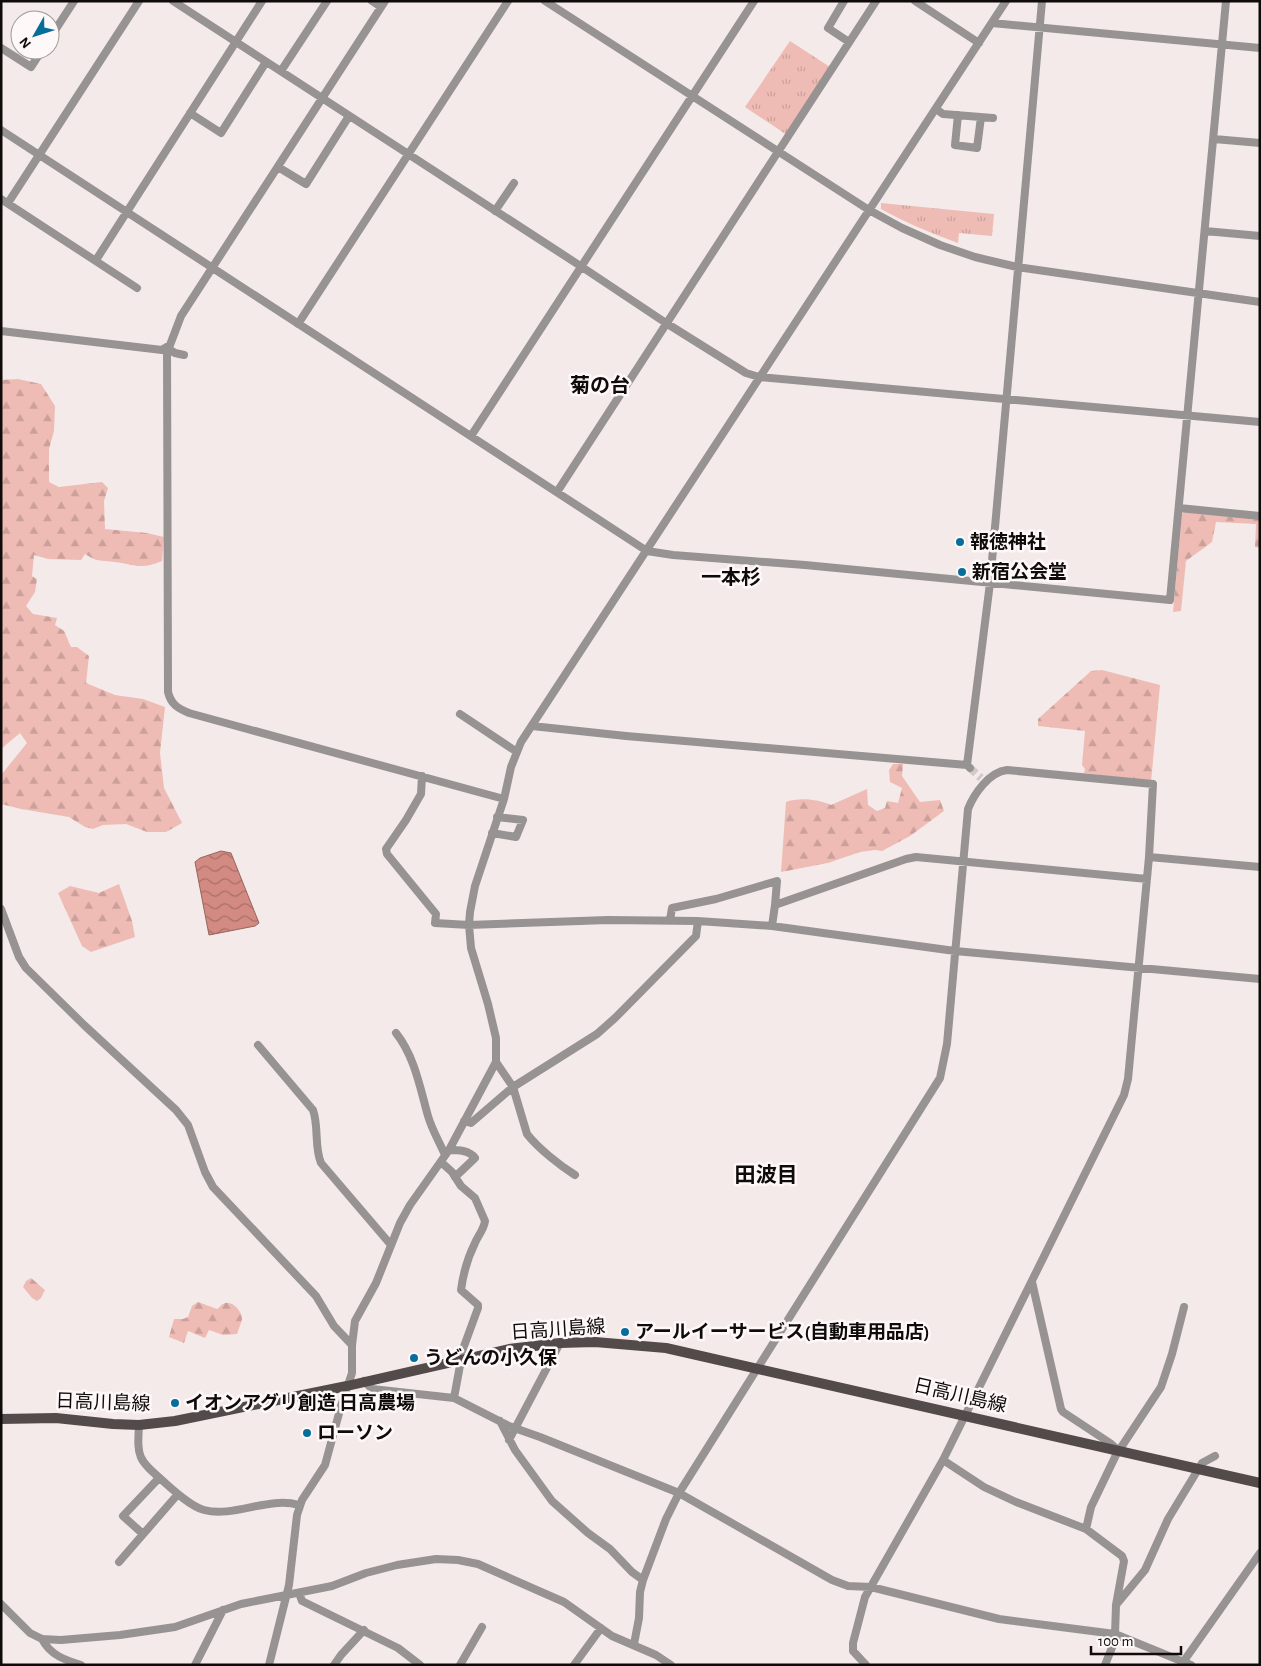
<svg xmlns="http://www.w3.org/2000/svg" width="1261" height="1666" viewBox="0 0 1261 1666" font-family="'Alegreya Sans','Noto Sans JP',sans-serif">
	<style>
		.grass { fill: url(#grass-tufts) }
		.forest { fill: url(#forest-firs) }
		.water { fill: url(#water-waves); stroke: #98645e }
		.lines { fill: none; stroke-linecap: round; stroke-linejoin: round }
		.minor-tunnel { stroke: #d2c9c8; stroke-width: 8; stroke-dasharray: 8 4; stroke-linecap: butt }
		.minor { stroke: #979392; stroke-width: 8 }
		.major { stroke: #524b4a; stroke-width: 10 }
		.poi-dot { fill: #076e9b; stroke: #fef8f8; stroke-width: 2 }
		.labels { text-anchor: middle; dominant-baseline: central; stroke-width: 5; stroke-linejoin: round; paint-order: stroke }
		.poi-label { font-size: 19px; font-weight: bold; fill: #0f0b0b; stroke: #fef8f8; text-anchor: start }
		.street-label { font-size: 19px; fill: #0f0b0b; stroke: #fef8f8 }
		.neighbourhood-label { font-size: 20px; font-weight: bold; fill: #0f0b0b; stroke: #fef8f8 }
		.quarter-label { font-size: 21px; font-weight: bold; fill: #0f0b0b; stroke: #fef8f8 }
	</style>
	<defs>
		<pattern id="grass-tufts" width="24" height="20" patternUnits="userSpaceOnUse" patternTransform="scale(1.25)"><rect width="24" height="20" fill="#efbcb5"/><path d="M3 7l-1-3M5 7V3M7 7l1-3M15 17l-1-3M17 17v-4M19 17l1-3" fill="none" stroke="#cca09a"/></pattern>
		<pattern id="forest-firs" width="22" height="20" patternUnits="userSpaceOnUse" patternTransform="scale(1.25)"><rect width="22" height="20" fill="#efbcb5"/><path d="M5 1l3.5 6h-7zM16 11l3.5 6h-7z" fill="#cca09a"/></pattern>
		<pattern id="water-waves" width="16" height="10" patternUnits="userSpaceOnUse" patternTransform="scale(1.25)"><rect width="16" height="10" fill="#d28a82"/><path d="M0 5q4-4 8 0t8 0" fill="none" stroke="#a96f69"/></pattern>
	</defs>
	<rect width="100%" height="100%" fill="#f4eae9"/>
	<!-- grass -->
	<path class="grass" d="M790,41L830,67L787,135L745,107Z
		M881,203L994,214L992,236L959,233L958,243C931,233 906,223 881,209Z"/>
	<!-- forest -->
	<path class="forest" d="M18,379L41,384L55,406L54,431L49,449V482L59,487L102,482L108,488L104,501L105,529L147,533L164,537L162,561C140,570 137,565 115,562C100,560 99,563 85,554L81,560L48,559L34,555L32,576L37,579L35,592L26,606L33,614L57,618L55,625L64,631L71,647H77L89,656L86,683L115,695L143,699L165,707L160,753L164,788L182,823L166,832H147L126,824L103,825L93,829L85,827L69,817L21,809L1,804V775L27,743L20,733L1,749V380Z
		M1184,512L1260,519V548L1255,547L1256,524L1216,522L1212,542L1186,561L1181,611L1173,612L1182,514Z
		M1102,670L1160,685L1151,782L1084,773L1085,769L1082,765L1085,731L1038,726V719L1091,671Z
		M893,764H903L902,776L920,802L940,800L944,811L910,836L882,851L875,850L860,852L828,863L781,872L786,802C798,797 819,799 831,805L867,789L868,805L877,811L885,808L887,801L898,803L902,788L890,782L889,770Z
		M119,884L132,921L135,937L91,952L82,946L58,893L70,886L99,893Z
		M31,1278L45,1290L41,1298L37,1301L32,1298L23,1287L26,1281Z
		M198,1302L217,1309C218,1309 222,1304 223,1304C231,1299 242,1311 242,1319C241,1324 238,1330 237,1334L223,1335L209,1330L205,1338L188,1331L184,1343L169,1337L174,1319H183L188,1317L192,1306Z"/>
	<!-- water -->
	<path class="water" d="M221,851L231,853L259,923L255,926L209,935L195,862L200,858Z"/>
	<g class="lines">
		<!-- minor-tunnel -->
		<path class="minor-tunnel" d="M970,768L981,778"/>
		<!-- minor -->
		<path class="minor" d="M173,1L582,267L666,323L746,373L759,377L1260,422
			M372,1L381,7
			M545,1L869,210L902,228L940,245L975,257L1017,267L1260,302
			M844,1L828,28L849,42
			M915,1L979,43
			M992,23L1260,48
			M50,38L74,1
			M1,48L31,67L42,50
			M281,71L327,1
			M936,109L943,114L993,118
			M190,113L221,133L266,62
			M958,115L955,145L977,148L981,117
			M1,130L647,551L673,555L805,565L1170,600L1226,1
			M1214,139L1260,143
			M278,167L306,184L349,116
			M1,199L137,288
			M8,203L139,1
			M495,211L514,183
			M1205,231L1260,236
			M96,260L262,1
			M298,324L508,1
			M1,331L162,350L170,345L181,316L385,1
			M167,348L168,692C171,704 177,708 189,713L504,799
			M167,348L175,353L184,355
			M471,436L754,1
			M557,492L876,1
			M1179,508L1260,516
			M460,714L517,752
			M532,726L626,736L967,765L970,768
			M967,765L990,583L1042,1
			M422,776L421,794L406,820L386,849L387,854L436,914L435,923L469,925L608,920L698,921L772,926L955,951L1260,979
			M492,833L516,837L523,820L497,817
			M1,909L19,957L26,968L84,1025L176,1110L188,1125L205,1172L213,1187L316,1296L334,1326L352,1345
			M670,920L672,908L716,899L777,881L775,905
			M772,926L775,905L906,859L916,857L1147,879
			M396,1033C415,1057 420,1088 428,1116C432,1130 440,1143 445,1155
			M258,1045L313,1110C319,1127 314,1146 321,1163L391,1245
			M496,1062L513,1087L527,1134C538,1148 559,1165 575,1175
			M464,1121L471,1123L513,1087L597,1034L615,1018L696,936L698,921
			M449,1150C458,1150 469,1150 475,1158L455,1177
			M441,1162L452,1172L461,1186L475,1198L485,1221C484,1229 478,1236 475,1243C468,1257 463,1275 461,1290L478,1305V1308L463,1349L454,1398
			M1032,1282L1061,1409L1063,1412L1110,1443L1119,1451
			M364,1381L372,1389L454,1398L509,1426L540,1437L679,1493L832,1580L848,1586L871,1587L999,1619L1115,1634L1191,1665
			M500,1421L515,1450L552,1501L588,1533L610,1549L632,1572L643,1580
			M139,1425C137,1458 138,1459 163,1481C173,1490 190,1506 204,1510C234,1518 268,1496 299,1505
			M509,1440L560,1343
			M943,1460L984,1487L1016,1502L1086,1529L1122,1556L1124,1561L1116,1605L1115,1634
			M1086,1529L1091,1507L1116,1455L1161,1387L1172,1354L1184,1307
			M143,1534L123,1516L159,1478
			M119,1562L178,1494
			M299,1593L302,1601L398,1648L420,1665
			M1,1604L30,1633L42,1639L61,1640L120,1635L175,1627L241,1604L332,1586L366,1573L397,1565L436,1559L458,1560L478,1564L564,1602L612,1636L656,1655L671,1665
			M1116,1605L1145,1570L1168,1519L1202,1463L1215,1456
			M42,1639C50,1655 65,1660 81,1665
			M634,1644L639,1618L640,1592L643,1580L666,1519L679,1493L940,1078L947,1044L968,809C974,794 989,772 1007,770L1153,784L1149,857
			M195,1665L223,1610
			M269,1665L289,1585L297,1515L302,1500L325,1465L341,1406L352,1373V1345L355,1321L376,1283L400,1223L410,1205L449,1150L496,1062V1038L488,1004L471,948L469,925L470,912L475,886L504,799L511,767L521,742L1006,1
			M334,1665L341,1655L364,1630
			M460,1665L482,1627
			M574,1665L601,1628
			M866,1665L853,1651V1643L865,1597L943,1460L1124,1095L1128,1079L1149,857L1260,867
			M1105,1665L1117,1635
			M1181,1665L1260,1553"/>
		<!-- major -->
		<path class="major" d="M1,1419L56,1418L113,1424L139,1425L175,1421L347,1386L509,1349L560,1343L595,1342L666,1348L1260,1483"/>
	</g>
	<!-- markers -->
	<g class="poi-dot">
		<circle cx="960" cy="542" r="5"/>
		<circle cx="962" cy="572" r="5"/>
		<circle cx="625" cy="1332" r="5"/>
		<circle cx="414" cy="1358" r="5"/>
		<circle cx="175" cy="1403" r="5"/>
		<circle cx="307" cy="1433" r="5"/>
	</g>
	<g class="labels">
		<!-- poi labels -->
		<g class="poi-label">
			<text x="970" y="542">報徳神社</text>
			<text x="972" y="572">新宿公会堂</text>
			<text x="635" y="1332">アールイーサービス(自動車用品店)</text>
			<text x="424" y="1358">うどんの小久保</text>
			<text x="185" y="1403">イオンアグリ創造 日高農場</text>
			<text x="317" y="1433">ローソン</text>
		</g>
		<!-- street labels -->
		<g class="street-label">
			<text transform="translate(558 1330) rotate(-4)">日高川島線</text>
			<text transform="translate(960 1396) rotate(13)">日高川島線</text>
			<text transform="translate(103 1403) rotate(2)">日高川島線</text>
		</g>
		<!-- neighbourhood labels -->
		<g class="neighbourhood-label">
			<text x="600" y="386">菊の台</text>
			<text x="731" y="578">一本杉</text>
		</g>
		<!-- quarter labels -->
		<g class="quarter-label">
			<text x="766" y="1175">田波目</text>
		</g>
	</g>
	<!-- border -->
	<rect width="1261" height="1666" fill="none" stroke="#0f0b0b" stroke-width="5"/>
	<!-- north arrow -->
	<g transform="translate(35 35) rotate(231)"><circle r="24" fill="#fef8f8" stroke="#9e9999"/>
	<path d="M0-4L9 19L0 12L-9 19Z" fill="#076e9b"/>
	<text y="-8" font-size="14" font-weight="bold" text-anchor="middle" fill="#0f0b0b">N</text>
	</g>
	<!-- scale -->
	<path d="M1091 1646v8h90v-8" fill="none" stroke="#0f0b0b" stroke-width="2.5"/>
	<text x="1098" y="1646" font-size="15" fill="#0f0b0b" stroke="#fef8f8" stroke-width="4" paint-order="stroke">100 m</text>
</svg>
